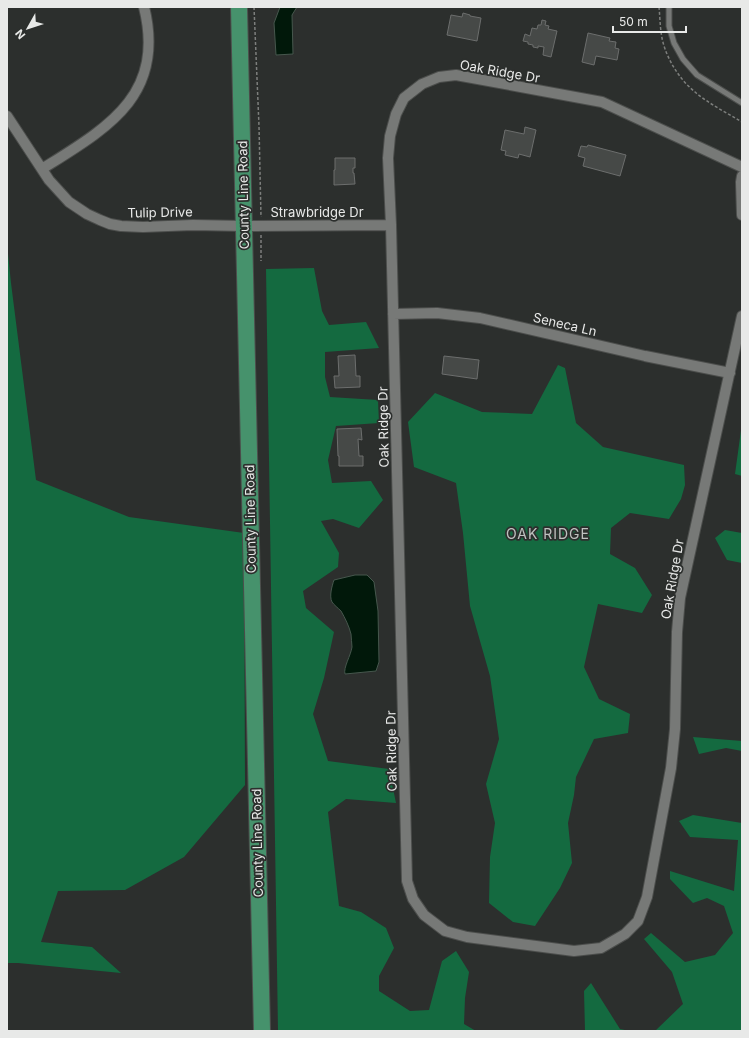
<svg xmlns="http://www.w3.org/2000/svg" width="749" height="1038" viewBox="0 0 749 1038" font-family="Inter,sans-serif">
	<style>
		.forest { fill: #146a40 }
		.water { fill: #01180a; stroke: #46574d }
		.building { fill: #464947; stroke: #6c6e6d }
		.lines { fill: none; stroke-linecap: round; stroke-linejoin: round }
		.service-casing { stroke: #4c4e4c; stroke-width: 7 }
		.minor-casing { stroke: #4c4e4c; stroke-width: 12 }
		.primary-casing { stroke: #4c4e4c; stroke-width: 18 }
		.path { stroke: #7d7f7d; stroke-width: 1.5; stroke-dasharray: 3 2; stroke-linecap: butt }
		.service { stroke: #777977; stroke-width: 5 }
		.minor { stroke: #777977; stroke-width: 10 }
		.primary { stroke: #46926c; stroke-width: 16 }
		.labels { text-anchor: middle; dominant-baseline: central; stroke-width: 3.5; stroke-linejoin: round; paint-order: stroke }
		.street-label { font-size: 13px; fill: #e8e9e8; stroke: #2c2f2d }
		.neighbourhood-label { font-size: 14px; letter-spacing: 1px; fill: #bec1bf; stroke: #2c2f2d }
	</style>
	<rect width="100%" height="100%" fill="#2c2f2d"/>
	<!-- forest -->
	<path class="forest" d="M7,244L11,283L36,480L129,517L244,533L245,785L184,857L125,890L58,891L41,942L92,947L121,973L18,963H7Z
		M314,268L322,311L329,325L366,322L379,348L325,352V377L330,397L378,400L379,423L336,426L328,460L332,483L371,481L383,500L359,528L333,519L321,521L339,553L338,567L303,591L306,608L334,632L324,678L313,714L328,761L389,769L396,803L346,799L328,812L339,906L361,912L386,928L394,948L379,976V991L410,1011L429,1010L442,961L456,951L469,972L465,998L464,1024L476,1031H278L266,269Z
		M558,365L565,368L576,423L603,447L684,465L685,485L681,499L669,519L630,513L611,528L610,554L635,568L652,595L642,613L598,604L584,667L599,699L630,714L628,733L594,739L576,777L574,795L568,823L572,863L560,888L535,926L513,922L489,903L490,857L495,823L486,784L499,739L490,676L470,606L463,533L456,483L414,467L408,422L435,393L482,412L532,414Z
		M742,423V476L735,474Z
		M725,530L742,533V563L727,560L715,538Z
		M693,737L742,741V751L726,748L699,754Z
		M693,815L742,823V1031H655L683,1004L672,972L644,939L651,933L685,962L715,955L733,933L724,906L707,898L693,903L670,879V871L734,891L738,840L690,837L679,821Z
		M591,983L620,1029L630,1031H585L584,991Z"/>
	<!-- water -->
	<path class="water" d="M280,7H297L292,15L293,54L276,55L274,23Z
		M355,575H367L374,582L378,611L379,662L376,671L345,674C343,668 351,655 352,647C352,643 351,638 351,634C349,626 345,618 341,611C338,608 334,605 332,602C329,596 332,586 334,580Z"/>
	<!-- building -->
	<path class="building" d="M463,13L470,15V16L481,18L477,41L447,35L451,15L462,17Z
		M542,20L546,21L545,25L549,26L548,29L557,31L551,57L543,55L544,47L538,46V48L533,47V45L528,44V42L523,41L525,34L530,36L532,28L537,29L538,25H541Z
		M588,33L610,38L609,41L616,42L615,48L619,49L617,60L596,56L594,65L582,62Z
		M525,127L536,130L530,157L519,154L518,158L505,155L506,151L501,150L505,130L524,134Z
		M588,145L626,155L620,176L583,166L585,158L578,156L581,146L587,147Z
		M335,158H355V168H353V173H354L355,184L334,185V170H335Z
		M355,355L356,376H360V387L335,388L334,376H339L338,356Z
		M444,356L479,360L477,379L442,374Z
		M361,428L362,440L358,439L359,456H363V466H339V456H338L337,429Z"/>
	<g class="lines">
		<!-- service casing -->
		<g class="service-casing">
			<path id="service" d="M669,7V26L674,43L683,59L697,75L742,103"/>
		</g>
		<!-- minor casing -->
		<g class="minor-casing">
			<path id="minor" d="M7,116L49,180L69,202L87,214L100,220L110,224L121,226L143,227L193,225L244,226L391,225
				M742,167L602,102L456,75L439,77L422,84L404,98L396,114L390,136L388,158L391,225L407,881L413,899L424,915L445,931L467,937L574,951L601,948L625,934L638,921L647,897L671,768L675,729L677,632L680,598L742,316
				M42,169C107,128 166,96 144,7
				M742,176L741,182L742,215
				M393,314L437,313L480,318L645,356L730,373"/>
		</g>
		<!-- primary casing -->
		<g class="primary-casing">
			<path id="primary" d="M239,7L262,1031"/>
		</g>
		<!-- path -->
		<path class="path" d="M254,7L259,126L261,217
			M659,7C660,17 660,28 662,38C666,58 679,79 695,92C709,104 727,113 742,122
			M261,235V261"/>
		<!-- service -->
		<use href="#service" class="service"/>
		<!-- minor -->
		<use href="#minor" class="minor"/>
		<!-- primary -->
		<use href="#primary" class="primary"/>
	</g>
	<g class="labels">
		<!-- street labels -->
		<g class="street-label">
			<text transform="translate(500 71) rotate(10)">Oak Ridge Dr</text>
			<text transform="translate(243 195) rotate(-91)">County Line Road</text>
			<text transform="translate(160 212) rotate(-1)">Tulip Drive</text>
			<text x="317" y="212">Strawbridge Dr</text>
			<text transform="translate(565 324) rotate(13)">Seneca Ln</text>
			<text transform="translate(383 427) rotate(-91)">Oak Ridge Dr</text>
			<text transform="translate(250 519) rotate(-91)">County Line Road</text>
			<text transform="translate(672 579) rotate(-80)">Oak Ridge Dr</text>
			<text transform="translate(391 751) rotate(-91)">Oak Ridge Dr</text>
			<text transform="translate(257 843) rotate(-91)">County Line Road</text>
		</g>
		<!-- neighbourhood labels -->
		<g class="neighbourhood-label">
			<text x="548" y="533">OAK RIDGE</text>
		</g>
	</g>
	<!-- border -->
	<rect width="749" height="1038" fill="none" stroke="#e8e9e8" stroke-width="16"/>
	<!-- north arrow -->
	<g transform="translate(28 28) rotate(231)" stroke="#2c2f2d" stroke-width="3" paint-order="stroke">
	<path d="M0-3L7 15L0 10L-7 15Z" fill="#e8e9e8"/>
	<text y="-6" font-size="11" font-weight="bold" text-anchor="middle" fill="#e8e9e8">N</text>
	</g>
	<!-- scale -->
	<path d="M613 26v6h73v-6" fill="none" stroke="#e8e9e8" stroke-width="2"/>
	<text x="619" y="26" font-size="12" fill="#e8e9e8" stroke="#2c2f2d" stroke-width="3" paint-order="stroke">50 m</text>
</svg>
